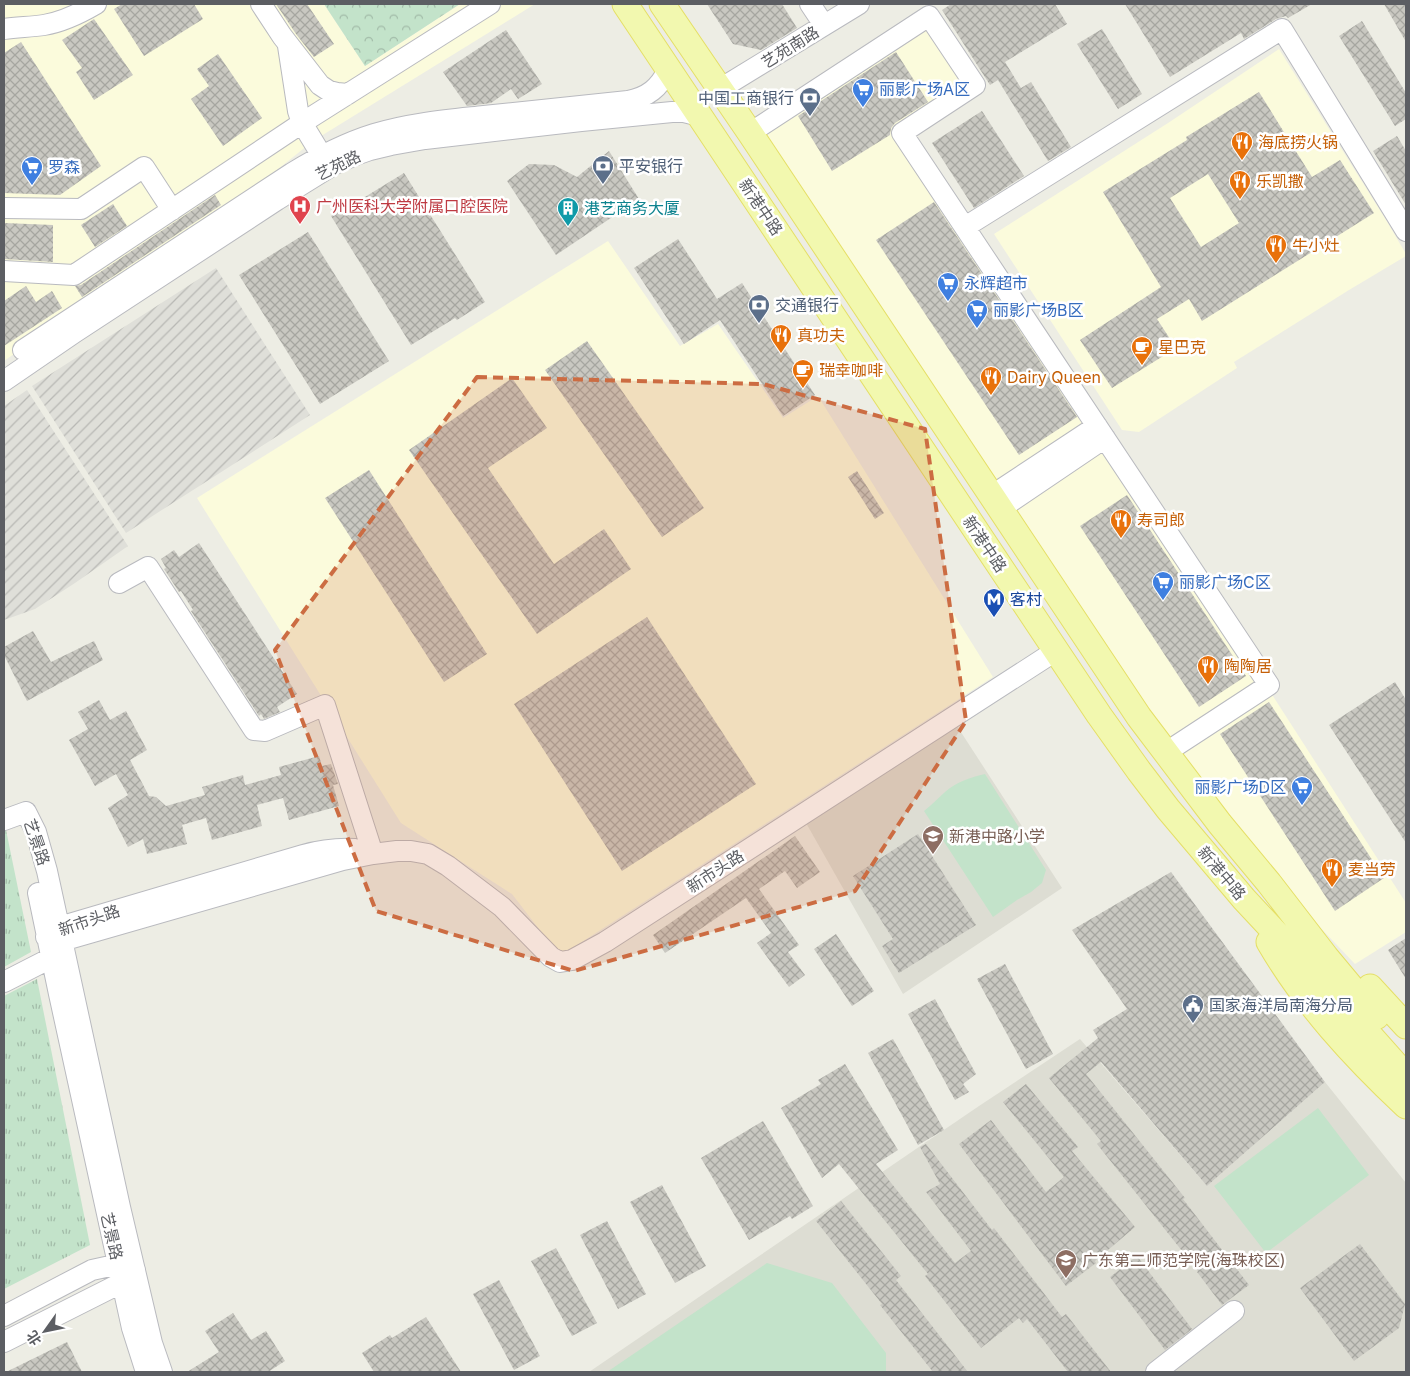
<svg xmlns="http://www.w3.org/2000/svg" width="1410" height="1376" viewBox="0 0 1410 1376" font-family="Inter,'Noto Sans SC',sans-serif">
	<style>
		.commercial { fill: #fbfbdc }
		.industrial { fill: url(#industrial-furrows) }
		.education { fill: #ddddd3 }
		.grass { fill: url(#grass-tufts) }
		.park { fill: url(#park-crowns) }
		.garden { fill: #c3e3ca }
		.building { fill: url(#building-cross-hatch); fill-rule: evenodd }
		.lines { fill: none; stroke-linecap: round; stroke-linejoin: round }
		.minor-casing { stroke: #b9babf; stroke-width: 22 }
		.major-casing { stroke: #e5df66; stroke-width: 27 }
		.minor { stroke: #fff; stroke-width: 20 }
		.major { stroke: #f2f8af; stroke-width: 25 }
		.marked { fill: #cc6c42; fill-opacity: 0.2; stroke: #cc6c42; stroke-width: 4; stroke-dasharray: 10 6; stroke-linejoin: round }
		.labels { text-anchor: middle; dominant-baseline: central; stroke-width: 5; stroke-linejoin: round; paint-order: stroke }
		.street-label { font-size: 16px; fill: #5c5e63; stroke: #fff }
		.shop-label { font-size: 16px; fill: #366cbe; stroke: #fff; text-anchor: start }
		.service-label { font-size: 16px; fill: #4e5e75; stroke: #fff; text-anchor: start }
		.food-label { font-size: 16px; fill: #c56008; stroke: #fff; text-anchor: start }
		.health-label { font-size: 16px; fill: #be3a42; stroke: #fff; text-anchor: start }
		.culture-label { font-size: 16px; fill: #0d838f; stroke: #fff; text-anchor: start }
		.transit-label { font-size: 16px; fill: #164399; stroke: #fff; text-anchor: start }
		.education-label { font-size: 16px; fill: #785e54; stroke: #fff; text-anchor: start }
	</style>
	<defs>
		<pattern id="industrial-furrows" width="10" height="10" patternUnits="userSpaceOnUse" patternTransform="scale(1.25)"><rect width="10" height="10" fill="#dfdfd9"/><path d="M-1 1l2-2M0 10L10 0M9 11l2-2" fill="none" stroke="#b8b8b4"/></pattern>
		<pattern id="grass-tufts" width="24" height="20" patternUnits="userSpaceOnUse" patternTransform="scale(1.25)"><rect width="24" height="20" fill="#c3e3ca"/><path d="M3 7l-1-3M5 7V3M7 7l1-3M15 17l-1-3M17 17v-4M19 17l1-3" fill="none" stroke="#a2bba8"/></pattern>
		<pattern id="park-crowns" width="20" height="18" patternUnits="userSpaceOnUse" patternTransform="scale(1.25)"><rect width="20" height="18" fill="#c3e3ca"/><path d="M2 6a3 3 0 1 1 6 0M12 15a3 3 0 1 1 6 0" fill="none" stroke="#a2bba8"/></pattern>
		<pattern id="building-cross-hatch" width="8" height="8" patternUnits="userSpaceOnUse" patternTransform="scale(1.25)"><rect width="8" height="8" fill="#c9c8c1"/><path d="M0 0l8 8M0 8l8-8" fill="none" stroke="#a6a6a0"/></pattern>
	</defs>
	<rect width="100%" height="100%" fill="#edede4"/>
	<!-- commercial -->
	<path class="commercial" d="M4,4H324L365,66L460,4H535L313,141L226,211L85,304L4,361Z
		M933,12L982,89L913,136L1406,903V932L1355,964L1273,878L1213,807L755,126Z
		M1279,49L1386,220L1406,254V256L1349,290L1234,362L1237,368L1139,432L1122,430L994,234L1168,123Z
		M608,241L680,346L718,324L783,418L818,396L993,677L560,956L512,894L401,823L197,498Z"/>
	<!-- industrial -->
	<path class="industrial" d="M216,268L310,415L126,533L32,386Z
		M27,390L128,546L75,583L35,609L4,620V406Z"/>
	<!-- education -->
	<path class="education" d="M957,726L1062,888L903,994L806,823Z
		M1080,1039L1207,1186L1325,1082L1406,1183V1372H589L979,1106Z"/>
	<!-- grass -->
	<path class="grass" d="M5,825L31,952L4,967V826Z
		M37,979L90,1245L4,1289V996Z"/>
	<!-- park -->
	<path class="park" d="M324,4H460L365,66Z"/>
	<!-- garden -->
	<path class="garden" d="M985,774L1046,870L1042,883L1031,892L1017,900L993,917L924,811C932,805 938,798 945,792C956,782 971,777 985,774Z
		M1318,1108L1369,1175L1266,1253L1214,1186Z
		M767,1263L832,1283L886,1353V1372H607Z"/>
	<!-- building -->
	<path class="building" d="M122,4H194L203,19L144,56L114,9Z
		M276,4H307L334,44L314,57L296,34Z
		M707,4H782L797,28L761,50L733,44Z
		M951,4H1055L1067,24L1005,62L1021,88L1031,82L1071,147L1048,161L998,80L990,85L942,10Z
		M1125,4H1312L1288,18L1286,16L1276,19L1244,39L1241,33L1170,77Z
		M1384,4H1406V42Z
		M94,19L133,75L94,100L76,72L82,68L62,40Z
		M1362,21L1406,93V119L1395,126L1339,36Z
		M1102,29L1142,94L1118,109L1077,44Z
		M506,30L542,84L518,99L511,89L491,103L467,106L443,72Z
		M21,42L101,166L60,195L4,193V53Z
		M896,52L928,102L895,123L891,128L890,135L832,171L798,116Z
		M218,54L262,118L223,146L191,99L209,86L197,69Z
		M1259,92L1312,177L1340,160L1374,213L1202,321L1189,299L1157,319L1176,348L1112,388L1080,340L1161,287L1103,192L1187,140L1186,137ZM1208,174L1239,223L1201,247L1170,198Z
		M982,111L1024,176L974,208L932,143Z
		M1397,136L1406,151V205L1373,151Z
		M609,151L639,199L556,255L507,181L529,164L554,165L577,177Z
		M404,173L485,302L457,320L455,318L411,345L331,216L359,198L360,200Z
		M215,195L221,205L82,297L75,286L81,285Z
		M934,202L1077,417L1019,455L876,240Z
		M113,204L127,226L95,247L81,225Z
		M4,223L53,225V262L4,259Z
		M308,232L389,361L320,404L239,275Z
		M678,239L717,299L742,283L815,395L783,416L720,320L684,344L634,268Z
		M26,286L36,302L52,291L62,308L4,346V301Z
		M587,341L704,508L662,537L545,370Z
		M512,378L547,428L488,468L554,564L604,529L631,569L537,634L409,450Z
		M369,470L487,654L444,682L325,498Z
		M857,471L884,513L875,519L848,477Z
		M1127,495L1246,676L1199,707L1080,526Z
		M199,543L297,694L277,707L280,712L264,719L261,714L259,716L191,611L193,610L181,591L179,592L164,569L166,568L161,559L174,550L179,557Z
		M647,617L756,784L622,871L514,704Z
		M33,631L51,662L94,641L103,660L27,701L4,655V647Z
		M1395,682L1406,700V843L1329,725Z
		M99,700L110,720L126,711L147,750L130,760L149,796L156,797L166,806L205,795L202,787L243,775L245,785L281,775L279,767L319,756L322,766L331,764L338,784L333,785L339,806L289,820L283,798L257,805L262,826L212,840L206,818L182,825L187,844L147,854L143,839L128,847L108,808L128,795L116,774L95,786L69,740L88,729L78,712Z
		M1269,702L1384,878L1335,911L1220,734Z
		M918,834L976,925L899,973L882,946L893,939L853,876Z
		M795,836L820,872L797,888L785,871L759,889L799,945L788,952L805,975L789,987L757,943L771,933L746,898L665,953L653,935Z
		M1171,872L1325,1082L1207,1186L1101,1062L1086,1074L1185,1198L1183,1199L1249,1285L1222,1305L1197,1272L1198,1271L1097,1144L1101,1141L1049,1078L1098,1038L1093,1030L1127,1009L1072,930Z
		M836,934L874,991L852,1006L814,949Z
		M1406,938V979L1388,950Z
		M1005,964L1053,1054L1026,1069L977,979Z
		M935,999L976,1074L963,1084L969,1092L955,1100L908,1014Z
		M893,1039L944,1130L918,1145L868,1053Z
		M845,1064L898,1150L876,1164L955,1263L971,1251L926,1192L940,1184L920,1147L926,1144L992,1230L994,1228L1062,1317L1066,1314L1111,1372H1068L1027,1319L1023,1323L1019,1318L981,1348L925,1276L928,1274L839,1164L822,1178L781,1108L821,1084L818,1080Z
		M1026,1084L1078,1147L1072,1151L1135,1227L1095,1261L1096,1263L1066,1286L959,1144L991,1120L1046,1192L1064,1177L1003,1102Z
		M763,1121L813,1206L792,1219L790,1216L749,1240L701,1158Z
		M662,1185L706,1266L675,1283L630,1202Z
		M841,1201L901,1276L896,1280L968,1372H933L880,1305L882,1304L816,1221Z
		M607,1221L646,1294L618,1309L580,1235Z
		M1360,1244L1405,1304L1399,1328L1354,1361L1300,1288Z
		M556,1248L597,1323L572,1336L531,1261Z
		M1137,1256L1192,1329L1165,1350L1110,1277Z
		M499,1280L540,1356L514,1370L473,1294Z
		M233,1313L251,1340L266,1331L285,1361L268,1372H187L219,1352L205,1331Z
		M426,1317L461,1372H374L362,1353L390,1335L392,1338Z
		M67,1342L82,1372H6Z"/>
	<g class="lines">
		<!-- minor casing -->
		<g class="minor-casing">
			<path id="minor" d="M261,4L282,36L320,85L329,91L337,93L348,94
				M810,4L824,25
				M4,29C17,27 31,27 44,25C63,22 79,14 96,4
				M288,46L298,111L302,123L322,156
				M720,89L859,4
				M750,133L929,16L975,85L902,133L1269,685L1165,753
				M4,208L81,209L144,167L172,210
				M965,227L1282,29L1406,231
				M4,271L74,275L302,123L490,4
				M23,350L292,173C318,157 345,143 374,134C410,123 447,120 484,116C532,111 580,106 628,101C648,97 659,88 668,70
				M4,381L74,333L277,200L335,164L353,156L370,150L391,145L425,139L581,121L672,112H684L700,116
				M991,496L1097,426
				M1000,509L1105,438
				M119,583L148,567L254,730L265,731L325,705L373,854
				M26,812L36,832L47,871L120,1207L152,1343L162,1372
				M4,820L26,812
				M38,893L59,994L132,1328L146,1372
				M48,935L59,927L303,855C321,850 337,848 355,849
				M46,937L62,941L343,860L373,854L397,851H411L428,854L448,866L502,907L551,957L560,962L572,960L605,942L1057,650
				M4,982L51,958
				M4,1316L92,1270L119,1264L135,1270L123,1282L4,1342
				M1156,1372L1234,1311"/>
		</g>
		<!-- major casing -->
		<g class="major-casing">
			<path id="major" d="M625,4L1099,715L1139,771L1168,809L1244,899L1342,1004L1406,1076
				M662,4L750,133L1139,717L1220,824L1269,883L1326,957L1376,1017
				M1269,942C1305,1004 1354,1057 1406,1106
				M1370,987L1406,1026"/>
		</g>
		<!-- minor -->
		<use href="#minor" class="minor"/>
		<!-- major -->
		<use href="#major" class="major"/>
	</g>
	<!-- marked area -->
	<path class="marked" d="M477,377L763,384L925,429L966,721L855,891L574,971L376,911L275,650Z"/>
	<!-- icons -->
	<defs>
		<g id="supermarket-pin" transform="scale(1.125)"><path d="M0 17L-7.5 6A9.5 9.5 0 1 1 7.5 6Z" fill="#3f7fe0" stroke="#fff"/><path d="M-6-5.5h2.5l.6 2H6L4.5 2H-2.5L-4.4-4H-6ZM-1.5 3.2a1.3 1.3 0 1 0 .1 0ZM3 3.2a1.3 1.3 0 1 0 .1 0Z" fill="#fff"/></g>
		<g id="bank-pin" transform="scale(1.125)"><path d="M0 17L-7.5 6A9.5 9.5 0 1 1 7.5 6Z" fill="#5c6f8a" stroke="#fff"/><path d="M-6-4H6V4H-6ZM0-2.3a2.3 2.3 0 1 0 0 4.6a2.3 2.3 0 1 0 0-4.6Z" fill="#fff"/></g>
		<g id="restaurant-pin" transform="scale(1.125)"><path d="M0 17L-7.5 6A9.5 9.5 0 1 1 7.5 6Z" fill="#e8710a" stroke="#fff"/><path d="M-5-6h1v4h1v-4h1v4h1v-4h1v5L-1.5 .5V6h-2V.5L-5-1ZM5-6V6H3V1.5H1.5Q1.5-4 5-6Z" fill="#fff"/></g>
		<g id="hospital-pin" transform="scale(1.125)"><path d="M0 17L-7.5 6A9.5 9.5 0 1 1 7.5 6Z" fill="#e0444e" stroke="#fff"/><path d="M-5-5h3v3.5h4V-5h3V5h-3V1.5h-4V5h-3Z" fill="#fff"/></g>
		<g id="building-pin" transform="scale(1.125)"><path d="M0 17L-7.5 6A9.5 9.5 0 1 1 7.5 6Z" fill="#0f9aa8" stroke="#fff"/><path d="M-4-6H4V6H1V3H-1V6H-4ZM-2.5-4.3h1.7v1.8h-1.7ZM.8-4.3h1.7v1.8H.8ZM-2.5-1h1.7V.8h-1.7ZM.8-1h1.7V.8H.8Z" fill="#fff"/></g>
		<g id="cafe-pin" transform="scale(1.125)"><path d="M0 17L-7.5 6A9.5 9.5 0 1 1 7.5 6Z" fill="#e8710a" stroke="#fff"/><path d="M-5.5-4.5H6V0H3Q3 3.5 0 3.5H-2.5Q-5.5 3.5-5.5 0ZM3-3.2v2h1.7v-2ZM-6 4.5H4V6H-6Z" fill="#fff"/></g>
		<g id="metro-pin" transform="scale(1.125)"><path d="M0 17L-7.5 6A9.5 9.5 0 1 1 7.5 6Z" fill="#1a4fb4" stroke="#fff"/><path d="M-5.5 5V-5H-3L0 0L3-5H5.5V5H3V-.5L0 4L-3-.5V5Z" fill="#fff"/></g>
		<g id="school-pin" transform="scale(1.125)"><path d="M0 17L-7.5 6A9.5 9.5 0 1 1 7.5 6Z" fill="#8d6e63" stroke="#fff"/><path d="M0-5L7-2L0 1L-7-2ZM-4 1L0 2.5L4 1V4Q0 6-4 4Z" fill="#fff"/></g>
		<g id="civic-pin" transform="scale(1.125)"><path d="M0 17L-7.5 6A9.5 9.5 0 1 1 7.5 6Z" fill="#5c6f8a" stroke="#fff"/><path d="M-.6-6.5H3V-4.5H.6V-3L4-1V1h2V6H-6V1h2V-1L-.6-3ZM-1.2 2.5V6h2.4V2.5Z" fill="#fff"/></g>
		<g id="university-pin" transform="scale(1.125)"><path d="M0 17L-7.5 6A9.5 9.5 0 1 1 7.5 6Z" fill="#8d6e63" stroke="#fff"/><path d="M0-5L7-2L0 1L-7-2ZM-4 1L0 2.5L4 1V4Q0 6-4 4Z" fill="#fff"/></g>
	</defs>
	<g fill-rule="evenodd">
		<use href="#supermarket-pin" x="863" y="89"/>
		<use href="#bank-pin" x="810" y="98"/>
		<use href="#restaurant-pin" x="1242" y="142"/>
		<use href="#bank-pin" x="603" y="166"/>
		<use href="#supermarket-pin" x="32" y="167"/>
		<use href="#restaurant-pin" x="1240" y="181"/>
		<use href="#hospital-pin" x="300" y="206"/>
		<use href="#building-pin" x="568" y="208"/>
		<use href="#restaurant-pin" x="1276" y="245"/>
		<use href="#supermarket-pin" x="948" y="283"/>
		<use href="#bank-pin" x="759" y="305"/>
		<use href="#supermarket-pin" x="977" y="310"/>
		<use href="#restaurant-pin" x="781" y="335"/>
		<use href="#cafe-pin" x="1142" y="347"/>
		<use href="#cafe-pin" x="803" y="370"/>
		<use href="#restaurant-pin" x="991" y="377"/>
		<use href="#restaurant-pin" x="1121" y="520"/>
		<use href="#supermarket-pin" x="1163" y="582"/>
		<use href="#metro-pin" x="994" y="599"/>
		<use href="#restaurant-pin" x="1208" y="666"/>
		<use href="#supermarket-pin" x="1302" y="787"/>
		<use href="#school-pin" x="933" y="836"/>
		<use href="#restaurant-pin" x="1332" y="869"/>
		<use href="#civic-pin" x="1193" y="1005"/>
		<use href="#university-pin" x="1066" y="1260"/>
	</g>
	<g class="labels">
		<!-- street labels -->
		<g class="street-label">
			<text transform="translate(790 47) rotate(-32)">艺苑南路</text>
			<text transform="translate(338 165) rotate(-26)">艺苑路</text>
			<text transform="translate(761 207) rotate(56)">新港中路</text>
			<text transform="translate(985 544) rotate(56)">新港中路</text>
			<text transform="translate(37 842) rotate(71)">艺景路</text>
			<text transform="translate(715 871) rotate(-33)">新市头路</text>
			<text transform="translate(1222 873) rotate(50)">新港中路</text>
			<text transform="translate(89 920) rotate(-19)">新市头路</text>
			<text transform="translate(112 1236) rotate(77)">艺景路</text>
		</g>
		<!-- shop labels -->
		<g class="shop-label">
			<text x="879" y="89">丽影广场A区</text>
			<text x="48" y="167">罗森</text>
			<text x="964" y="283">永辉超市</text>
			<text x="993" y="310">丽影广场B区</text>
			<text x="1179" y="582">丽影广场C区</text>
			<text x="1286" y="787" text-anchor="end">丽影广场D区</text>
		</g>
		<!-- service labels -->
		<g class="service-label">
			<text x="794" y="98" text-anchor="end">中国工商银行</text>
			<text x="619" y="166">平安银行</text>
			<text x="775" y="305">交通银行</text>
			<text x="1209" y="1005">国家海洋局南海分局</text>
		</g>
		<!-- food labels -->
		<g class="food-label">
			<text x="1258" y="142">海底捞火锅</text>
			<text x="1256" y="181">乐凯撒</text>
			<text x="1292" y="245">牛小灶</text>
			<text x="797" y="335">真功夫</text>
			<text x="1158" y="347">星巴克</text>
			<text x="819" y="370">瑞幸咖啡</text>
			<text x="1007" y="377">Dairy Queen</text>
			<text x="1137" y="520">寿司郎</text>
			<text x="1224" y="666">陶陶居</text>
			<text x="1348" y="869">麦当劳</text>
		</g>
		<!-- health labels -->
		<g class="health-label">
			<text x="316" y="206">广州医科大学附属口腔医院</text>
		</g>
		<!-- culture labels -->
		<g class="culture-label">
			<text x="584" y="208">港艺商务大厦</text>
		</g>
		<!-- transit labels -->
		<g class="transit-label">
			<text x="1010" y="599">客村</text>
		</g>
		<!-- education labels -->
		<g class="education-label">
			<text x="949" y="836">新港中路小学</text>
			<text x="1082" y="1260">广东第二师范学院(海珠校区)</text>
		</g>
	</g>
	<!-- border -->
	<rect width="1410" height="1376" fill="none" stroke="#5c5e63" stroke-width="10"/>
	<!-- north arrow -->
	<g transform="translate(45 1331) rotate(237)" stroke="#ffffff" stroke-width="4" paint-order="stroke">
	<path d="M0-4L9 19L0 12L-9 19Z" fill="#5c5e63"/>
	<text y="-8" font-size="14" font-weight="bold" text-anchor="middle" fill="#5c5e63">北</text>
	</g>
</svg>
